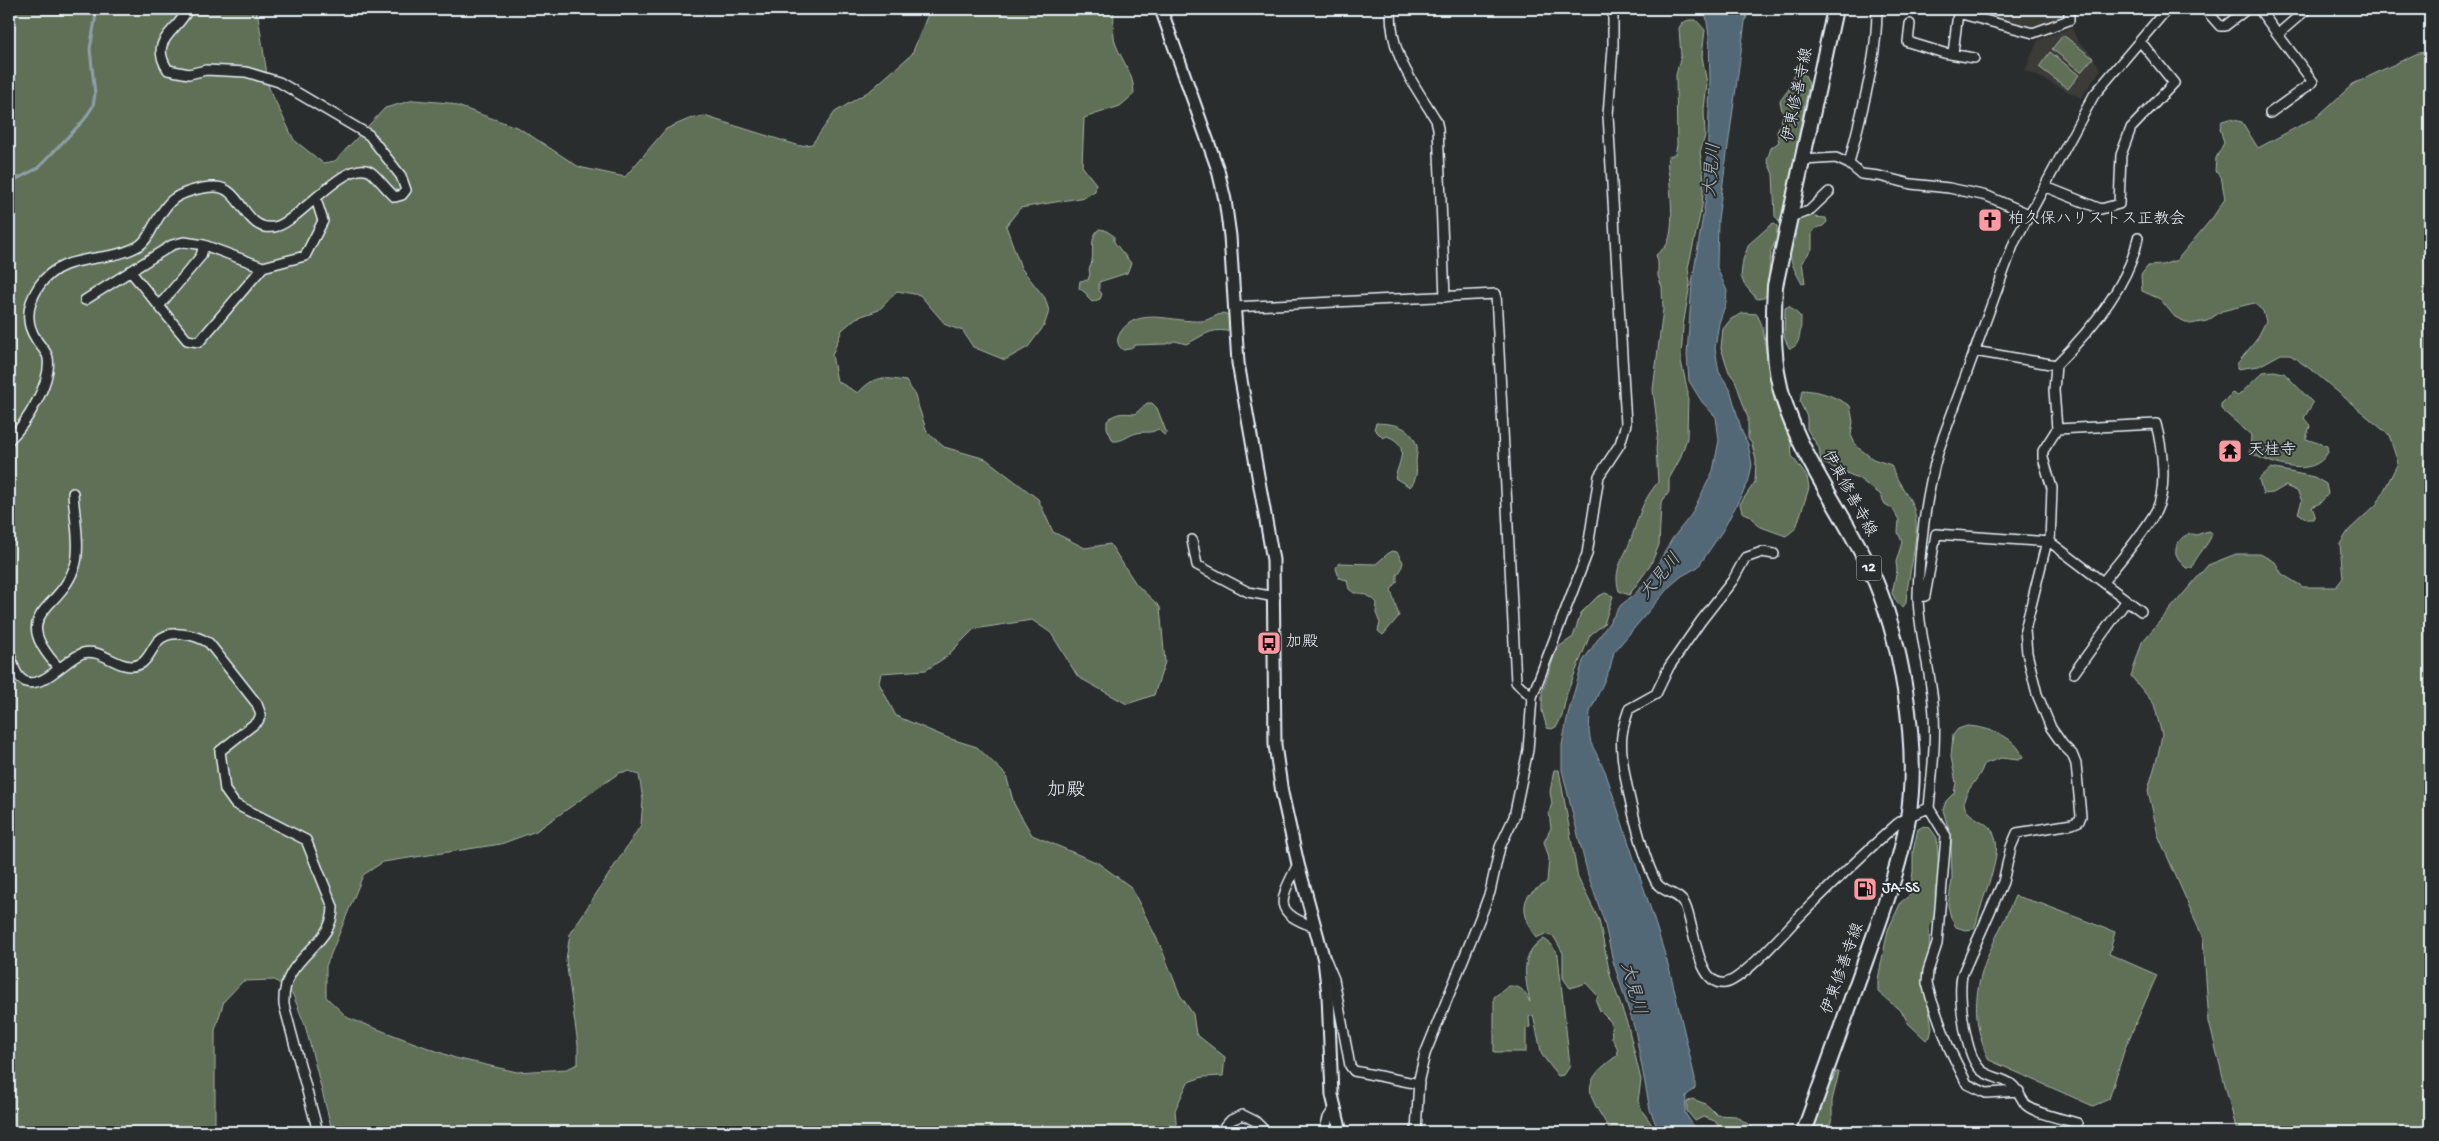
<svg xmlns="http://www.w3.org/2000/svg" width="2439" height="1141" viewBox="0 0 2439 1141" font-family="'Gochi Hand','Klee One',sans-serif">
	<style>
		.built { fill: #3b3a37 }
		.green { fill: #616f57; stroke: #a4b0a8; fill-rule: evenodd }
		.water { fill: #536876; stroke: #8f9faa }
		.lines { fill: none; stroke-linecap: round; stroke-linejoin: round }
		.stream { stroke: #8f9faa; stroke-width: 3 }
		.minor-casing { stroke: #e8f1f8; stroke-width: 12 }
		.tertiary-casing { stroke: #e8f1f8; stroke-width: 15 }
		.primary-casing { stroke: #e8f1f8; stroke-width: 18 }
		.minor { stroke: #2a2d2e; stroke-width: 9 }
		.tertiary { stroke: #2a2d2e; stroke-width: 11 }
		.primary { stroke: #2a2d2e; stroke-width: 14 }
		.labels { text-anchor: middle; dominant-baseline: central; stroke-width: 4; stroke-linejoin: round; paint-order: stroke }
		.shield { fill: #2a2d2e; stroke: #afb6bb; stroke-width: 1 }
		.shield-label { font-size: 15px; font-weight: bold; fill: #e8f1f8 }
		.street-label { font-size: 16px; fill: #e8f1f8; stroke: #2a2d2e }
		.poi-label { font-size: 16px; fill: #e8f1f8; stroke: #2a2d2e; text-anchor: start }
		.water-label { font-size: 18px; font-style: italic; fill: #acbac4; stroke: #2a2d2e }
		.quarter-label { font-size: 19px; fill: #e8f1f8; stroke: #2a2d2e }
	</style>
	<rect width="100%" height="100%" fill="#2a2d2e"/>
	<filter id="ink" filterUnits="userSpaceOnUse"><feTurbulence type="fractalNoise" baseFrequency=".02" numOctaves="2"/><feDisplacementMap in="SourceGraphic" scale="10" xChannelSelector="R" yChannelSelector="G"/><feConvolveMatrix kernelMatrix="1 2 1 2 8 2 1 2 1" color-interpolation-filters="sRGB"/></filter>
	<g filter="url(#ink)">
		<!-- built -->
		<path class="built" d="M1965,9H2065V16L2033,28Z
			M2071,27L2078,41L2086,48L2101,69L2081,98L2025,70L2038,40Z"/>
		<!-- green -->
		<path class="green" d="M9,9H257L269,88L294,140L323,163L335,161L385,108L414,100L449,103L519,128L579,167L625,177L666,129L689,119L704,116L800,146L812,144L835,112L871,90L912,54L930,9H1114C1114,20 1112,35 1116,45C1123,63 1134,74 1134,94L1120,106L1084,118L1082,166L1096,184L1095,191L1085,197L1020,208L1006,226L1021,268L1045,298L1049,311L1044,326L1028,347L1005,360L973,347L963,331L946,325L920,295L897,291L879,310L856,318L842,330L832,355L837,381L858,393C876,374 882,378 906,381L914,393L927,432L944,447L986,459L1038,499L1053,532L1085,548L1110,544L1136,584L1160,607L1165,662L1154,695L1127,704L1078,677L1051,633L1032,620L974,629L946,657L926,670L881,673L879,683L896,716L948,738L977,747L1006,775L1014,804L1032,835L1098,863L1131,887L1160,945L1180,995L1193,1014L1196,1034L1225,1057L1223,1076L1203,1077L1188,1082L1175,1110L1177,1132H334L331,1126L305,1025L293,995L275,980L243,981L224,1001L215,1030V1132H9ZM629,771L639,775L643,800L641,825L570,934L566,960L578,1045V1064L567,1069L517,1072L455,1058L348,1018L326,997V966L363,875L383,862L501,844L536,831L619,773Z
			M1689,20H1696L1705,30L1702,56L1707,84L1704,109L1705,136L1700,152L1704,179L1702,206L1688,268L1690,284L1683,326L1681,361L1688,393L1687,438L1680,459L1669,479V492L1661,503L1659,545L1650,566L1629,595L1619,591C1612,568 1625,558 1631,539C1640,514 1641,503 1658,482L1656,449L1658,430L1653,390L1663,309L1662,287L1658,276V262L1656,255C1659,252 1662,250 1665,247C1675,235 1671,200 1670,185C1670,175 1666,167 1668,157L1675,154L1677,145L1676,75L1681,56L1679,28L1682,23Z
			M2063,35L2093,58L2081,72L2052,49Z
			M2050,52L2079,75L2068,89L2039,67Z
			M2430,52V1132H2237L2209,1022L2203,938L2158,835L2148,790L2158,755L2162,735L2154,704L2131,676L2142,642L2208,565L2236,554H2260L2275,562L2282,574L2303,587H2336L2343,578L2340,544L2349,530L2377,504L2398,463L2389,435L2313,371L2289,354H2281L2259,366L2237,369V364L2257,339L2266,321L2263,311L2254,303L2222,311L2207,321L2190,324L2175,317L2160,299L2142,291L2141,275L2148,266L2162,265L2177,260L2213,217L2225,199L2221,176L2215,171L2216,158L2224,143L2220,128L2222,121L2230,119L2242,122L2258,148L2318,116L2353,84L2418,53Z
			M1796,72L1805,75L1809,84L1782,217L1779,222L1775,216L1773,174L1767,160L1771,148L1779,142L1777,132L1783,116L1780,101L1789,89L1793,75Z
			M1811,214L1814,217L1826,218L1827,222L1823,226L1816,228L1812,233V249L1802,262L1805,283L1802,284C1795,270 1783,253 1796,239L1794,225L1796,220Z
			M1773,223L1777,226V238L1771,251L1767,295L1763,298L1757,299L1744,284L1741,276L1743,260L1749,244Z
			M1099,229L1105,230L1114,236V242L1131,263L1127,273L1099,282V290L1102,294L1100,299L1092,302L1087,297V294L1079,288L1080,281L1088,280L1090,274L1089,269C1097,256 1087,240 1099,229Z
			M1789,306L1801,317C1801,326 1801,349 1789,348L1784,337L1785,308Z
			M1223,313L1229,315L1231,324L1227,331C1209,328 1202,337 1186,344L1175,341L1166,344L1135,345L1130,349L1123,350C1117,345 1116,340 1120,333C1137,305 1175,323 1202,321C1209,320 1216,315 1223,313Z
			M1743,313L1757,314L1763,328L1769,374L1774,390V400L1791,442L1792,456L1807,477L1809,488L1796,528L1786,536L1758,526L1751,516L1742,512L1740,504L1755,482L1756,460L1752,444L1748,438V418L1735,380L1729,372L1721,348L1723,329L1731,319Z
			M2274,371L2284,373L2313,403L2304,418L2310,426L2306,439L2327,446L2328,452C2313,480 2272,464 2250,453L2251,435L2221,409V404L2232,393L2238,396L2263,372Z
			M1802,390C1821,391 1834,396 1850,406L1853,422L1851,435L1856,446L1873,459L1891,465C1896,483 1912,496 1915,514C1920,538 1907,577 1906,603L1903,607L1897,603L1892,593L1897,570L1896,562L1902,542L1898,532L1899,520L1893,509L1885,504L1880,494L1858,478L1821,462L1819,448L1807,429V417L1800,402Z
			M1147,403H1152L1157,408L1167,434L1164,435L1158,429C1151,434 1145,431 1137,433C1128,435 1123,442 1113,441L1107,428V421C1115,412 1124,413 1135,414Z
			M1376,423C1395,424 1410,425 1417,446C1418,450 1416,457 1416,462C1417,471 1417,480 1410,487L1395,478C1399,461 1411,445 1387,436L1383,438L1374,429Z
			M2271,468L2314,477L2326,484L2328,494L2320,503L2312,507L2315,515L2313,519H2307L2298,513L2302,501L2297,491L2285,486L2273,493L2263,494L2259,479Z
			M2208,531L2212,533C2211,543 2195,556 2192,568H2186C2182,564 2178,559 2176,554C2174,543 2186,530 2196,535Z
			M1391,551L1397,552L1403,562L1401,570L1397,575V582L1391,590L1399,616L1383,635L1378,631L1380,623L1376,613L1377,603C1373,597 1362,592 1354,593L1349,589L1347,580L1339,578L1336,568L1339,563L1376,564Z
			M1605,593L1613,596L1604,624L1590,635L1567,693L1562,716L1557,726L1552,729L1547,728L1542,711V692L1557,648L1573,637L1581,613L1597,597Z
			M1967,726C1987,727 2017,736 2023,758L2018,760L2001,758L1984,764C1980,780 1963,791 1964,804C1966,817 1983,819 1991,829C2006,848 1986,887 1981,907C1978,914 1978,921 1974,929L1965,930L1956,927L1951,918L1948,905L1952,880L1951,838L1943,810L1946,801L1954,793L1956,783L1951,757L1953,735L1958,729Z
			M1554,770H1559L1578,878L1599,920L1610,975L1628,1026L1641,1080L1638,1101L1641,1109L1655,1129V1132H1611C1590,1095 1575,1085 1618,1055L1617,1047L1612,1038L1611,1022L1600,1011L1596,1001L1598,996L1586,983L1570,988L1563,978V953L1554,937L1545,934L1536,938C1528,927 1519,905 1530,894C1535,889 1542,886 1547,882L1549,858L1544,842L1551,828L1549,813L1552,803L1550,792Z
			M1924,826L1930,828L1937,838L1939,875L1935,890L1936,912L1929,927L1930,953L1923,976L1932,1028L1930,1037L1926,1040L1908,1023L1902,1012L1878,992V979L1888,930L1901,902L1909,896L1913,872V851L1918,829Z
			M2015,896L2042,904L2115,932L2109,954L2157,975L2125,1048L2109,1099L2093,1106L1989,1060C1959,995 1989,956 2015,896Z
			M1544,939L1551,944L1558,955L1570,1066L1564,1075L1558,1076L1542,1055L1533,1015L1529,1017L1530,1027L1526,1028V1052H1494V997L1509,986C1523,986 1524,992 1530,1002C1525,977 1519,955 1544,939Z
			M1836,1072H1839L1832,1101V1118L1828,1132H1811L1814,1118Z
			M1692,1099L1706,1104L1717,1115L1736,1116L1755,1129L1767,1132H1722L1715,1121L1703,1117L1695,1121L1687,1111V1102Z"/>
		<!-- water -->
		<path class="water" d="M1705,9H1749L1745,22L1718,219L1717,268L1727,291L1726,303L1719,323L1715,348L1719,372L1730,389L1742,432L1748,444L1752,465L1748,483L1723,530L1698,567L1682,576L1670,586L1614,652L1610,668L1590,712L1589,732L1591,743L1605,771L1652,913L1670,971L1695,1078V1088L1686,1096L1685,1113L1695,1128V1132H1659L1650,1110L1635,1030L1613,961L1604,921L1588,875L1570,803L1562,770V745L1568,714L1583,661L1621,605L1634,595L1651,576L1672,539L1691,515L1713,471L1719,440L1716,417L1702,402L1689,381L1687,355L1692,283L1706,197L1710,80L1709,36Z"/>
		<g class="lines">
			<!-- stream -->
			<path class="stream" d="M9,183L38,168L84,120L93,106L95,94L90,49L97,9"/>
			<!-- minor casing -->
			<g class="minor-casing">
				<path id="minor" d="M1391,9C1390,56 1413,82 1436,120L1438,128L1445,297
					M1877,9C1877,63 1861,112 1849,164L1861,174L1879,176L1911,184L1949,188L1987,196L2031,215
					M1958,9V13L2033,33L2069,20V9
					M2205,9L2220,26H2225L2247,9
					M2259,9L2313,82L2270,113
					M1910,24L1908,42L1944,53L1974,58
					M2278,34L2307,9
					M1953,53L1958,13
					M1803,160L1836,158L1849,164
					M2046,187L2101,209L2119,204L2121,155L2131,128L2174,83L2140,41
					M1790,217L1809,211L1829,192
					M130,271L187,340L199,342L263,267
					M85,300L172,245L184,242L204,245L263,267L305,256L323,221L316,199
					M159,306L201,256L204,245
					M1234,307L1496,294L1516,682L1532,697L1528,750L1514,817L1500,847L1490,892L1484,908L1425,1054L1419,1079L1416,1132
					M1974,351L2056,365L2054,390L2057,429L2156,424C2162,447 2168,488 2156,511C2142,536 2121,559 2103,582
					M2056,365C2089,332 2129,285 2138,238
					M9,440C26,424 52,382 48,358C47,351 39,345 36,339C24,321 28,303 39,286C63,250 108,265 140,245C146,241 150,233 153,227C158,218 163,209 170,202C178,193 204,186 216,187C243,188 245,236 278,226C302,218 349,155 372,173C380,180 387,190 395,197L402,195L406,190L401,176L369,135L279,82L246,72L206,70L189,74L168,70C148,39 177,33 188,9
					M1192,540L1197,565L1248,592L1275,597
					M2047,541L2025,630L2027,653L2037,694L2051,728L2063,745L2072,754L2076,764L2081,816L2079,821L2072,824L2017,833L2011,847L2003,882L1962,975C1958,996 1965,1058 1982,1071C1990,1077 2002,1078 2011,1084C2019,1090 2020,1098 2026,1105C2036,1114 2064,1119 2077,1123
					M2050,542L2052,488L2043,458V451L2057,429
					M1774,554L1762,552L1745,558L1733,580L1701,621L1669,667L1656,694L1629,709C1626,718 1623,726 1622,735C1618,764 1642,855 1656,882C1662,893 1679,892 1685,905C1694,923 1697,987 1725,983C1742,981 1785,931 1798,918C1830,886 1863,854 1897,824L1909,816L1929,808C1932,773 1937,737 1933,702C1930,669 1918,628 1918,596C1919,551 1926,493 1939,449L2014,243L2094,95L2167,9
					M1918,597L1925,596L1936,534L2050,542L2141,611
					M9,649C12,660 14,677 26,682C44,688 67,658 83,653C103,647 122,675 142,663C149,658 153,647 158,641C170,628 196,635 209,643L257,704L261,715L258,721L220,751L225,790L235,804L306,840L333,907C333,949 281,955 284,1005L318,1132
					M59,668C7,612 59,613 75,566C81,547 74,513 73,493
					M2074,673L2127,600
					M1532,697L1587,554L1599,476L1620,444L1626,424L1608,115L1613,47V9
					M1929,808L1946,836L1937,944L1928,971L1927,983L1932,1001L1949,1048L1967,1084L1986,1093L2019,1091
					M1298,864C1280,900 1271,912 1315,927
					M1326,960L1334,979L1350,1066L1354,1071L1419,1084
					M1220,1132L1231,1120L1243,1115L1255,1121L1266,1132
					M1324,1132L1328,1118L1334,1109"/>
			</g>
			<!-- tertiary casing -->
			<g class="tertiary-casing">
				<path id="tertiary" d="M1161,9L1218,170L1225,200L1230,236L1238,363L1273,560L1275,745L1282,793L1298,864L1324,960L1328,995L1332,1095L1341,1132"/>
			</g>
			<!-- primary casing -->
			<g class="primary-casing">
				<path id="primary" d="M1804,1132C1824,1075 1845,1017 1866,959C1882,913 1900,867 1908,818C1920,745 1901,635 1870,569C1843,512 1803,461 1784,401C1772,365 1773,324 1775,286L1835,9"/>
			</g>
			<!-- minor -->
			<use href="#minor" class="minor"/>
			<!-- tertiary -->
			<use href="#tertiary" class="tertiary"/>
			<!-- primary -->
			<use href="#primary" class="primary"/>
		</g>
	</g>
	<!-- icons -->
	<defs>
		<g id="church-square" transform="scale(1.25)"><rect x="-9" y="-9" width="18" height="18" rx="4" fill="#ff9aa2" stroke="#2a2d2e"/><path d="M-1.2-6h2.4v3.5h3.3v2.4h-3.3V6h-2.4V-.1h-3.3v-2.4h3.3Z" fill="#111"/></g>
		<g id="temple-square" transform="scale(1.25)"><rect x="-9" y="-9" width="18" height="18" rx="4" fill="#ff9aa2" stroke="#2a2d2e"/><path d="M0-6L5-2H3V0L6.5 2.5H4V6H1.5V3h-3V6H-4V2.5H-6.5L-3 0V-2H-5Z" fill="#111"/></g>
		<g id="bus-square" transform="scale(1.25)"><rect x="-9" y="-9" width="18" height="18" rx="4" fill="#ff9aa2" stroke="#2a2d2e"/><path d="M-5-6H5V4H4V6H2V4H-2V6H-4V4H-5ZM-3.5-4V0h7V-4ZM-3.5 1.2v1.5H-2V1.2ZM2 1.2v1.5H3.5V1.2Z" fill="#111"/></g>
		<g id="fuel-square" transform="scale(1.25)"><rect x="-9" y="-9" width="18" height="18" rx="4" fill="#ff9aa2" stroke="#2a2d2e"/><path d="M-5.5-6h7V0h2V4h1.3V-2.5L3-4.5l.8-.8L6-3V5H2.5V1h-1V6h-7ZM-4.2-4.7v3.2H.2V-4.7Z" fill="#111"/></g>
	</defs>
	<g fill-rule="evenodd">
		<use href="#church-square" x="1990" y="220"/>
		<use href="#temple-square" x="2230" y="451"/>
		<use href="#bus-square" x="1269" y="643"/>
		<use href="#fuel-square" x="1865" y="889"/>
	</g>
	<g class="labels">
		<!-- shield labels -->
		<rect class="shield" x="1856.5" y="555.5" width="25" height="25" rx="4"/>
		<g class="shield-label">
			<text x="1869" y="568">12</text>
		</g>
		<!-- street labels -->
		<g class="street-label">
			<text transform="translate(1799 95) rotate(-78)">伊東修善寺線</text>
			<text transform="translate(1848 494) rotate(61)">伊東修善寺線</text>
			<text transform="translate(1844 969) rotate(-70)">伊東修善寺線</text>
		</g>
		<!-- poi labels -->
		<g class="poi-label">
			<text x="2008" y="220">柏久保ハリストス正教会</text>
			<text x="2248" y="451">天桂寺</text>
			<text x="1286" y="643">加殿</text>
			<text x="1882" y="889">JA-SS</text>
		</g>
		<!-- water labels -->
		<g class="water-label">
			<text transform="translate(1713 170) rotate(-85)">大見川</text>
			<text transform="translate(1661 577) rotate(-50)">大見川</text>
			<text transform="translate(1632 989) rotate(75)">大見川</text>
		</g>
		<!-- quarter labels -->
		<g class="quarter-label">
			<text x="1066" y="791">加殿</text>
		</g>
	</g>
	<!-- margin -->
	<rect width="2439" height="1141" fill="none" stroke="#2a2d2e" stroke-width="30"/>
	<rect x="15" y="15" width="2409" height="1111" fill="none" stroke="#e8f1f8" stroke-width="2" filter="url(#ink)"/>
</svg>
